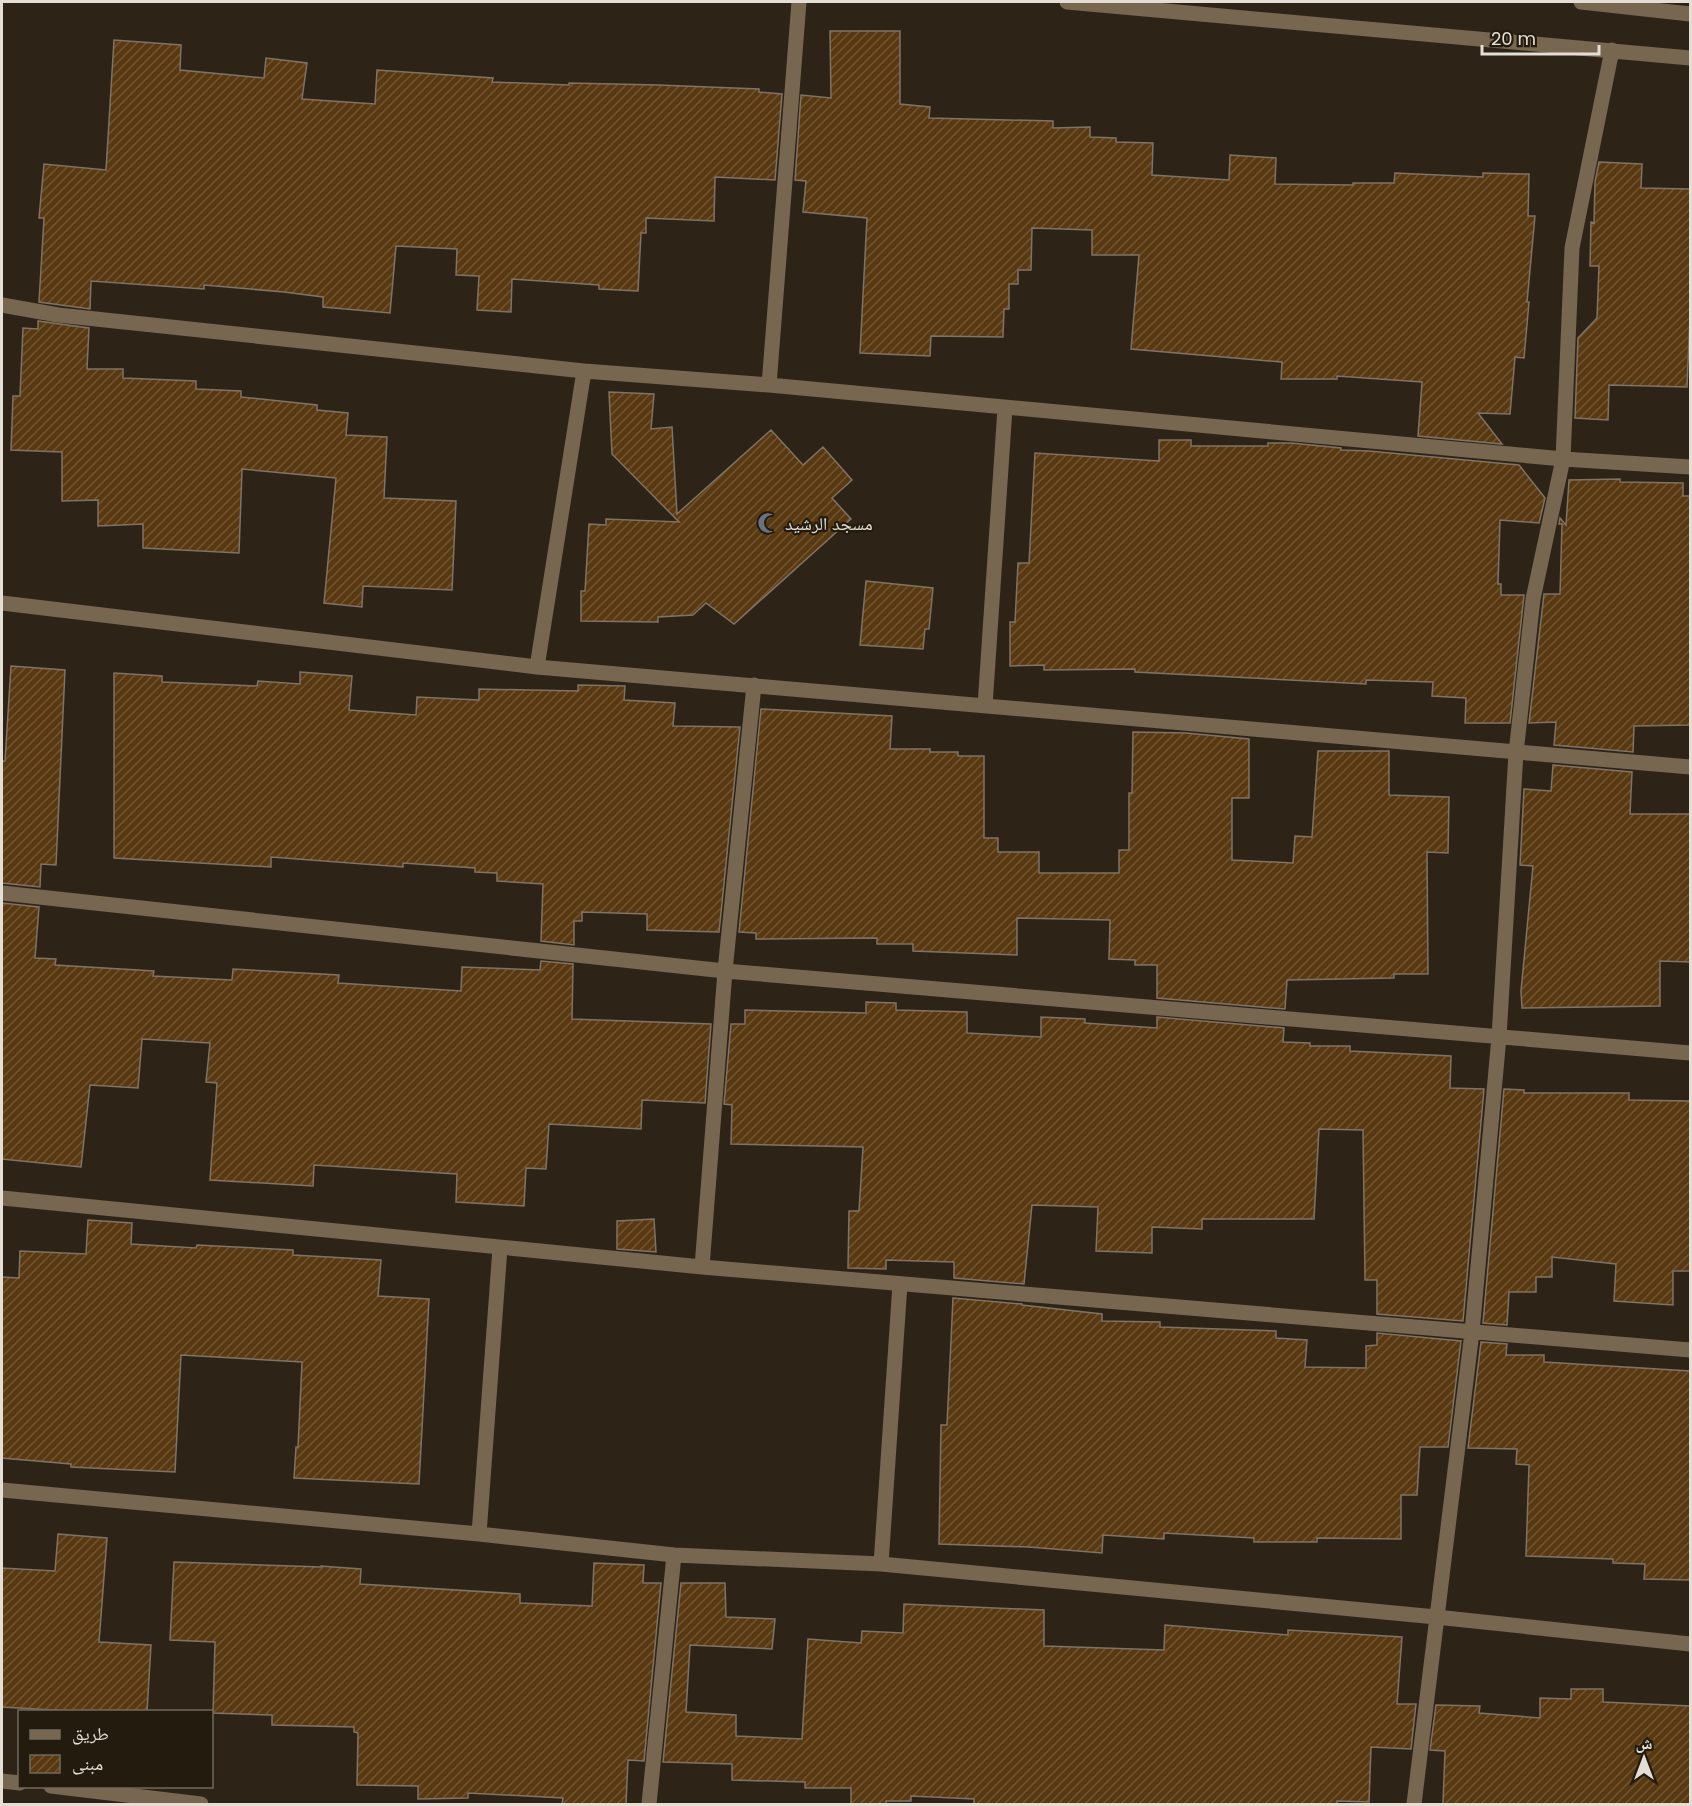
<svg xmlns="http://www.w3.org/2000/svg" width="1692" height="1806" viewBox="0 0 1692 1806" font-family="Poppins,'Noto Naskh Arabic',sans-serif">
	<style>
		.building { fill: url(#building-hatch); stroke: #807265; stroke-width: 1.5 }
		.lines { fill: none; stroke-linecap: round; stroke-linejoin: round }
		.minor { stroke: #776650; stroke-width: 15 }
		.labels { text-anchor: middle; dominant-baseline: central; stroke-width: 4.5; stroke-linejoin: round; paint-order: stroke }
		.poi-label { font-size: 18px; fill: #e4ded5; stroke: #231b0e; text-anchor: start }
	</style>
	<defs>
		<pattern id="building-hatch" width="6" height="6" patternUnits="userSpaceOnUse" patternTransform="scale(1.5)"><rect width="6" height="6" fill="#593911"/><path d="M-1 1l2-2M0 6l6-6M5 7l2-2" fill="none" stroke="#715533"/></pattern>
	</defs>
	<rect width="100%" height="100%" fill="#2d2417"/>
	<!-- building -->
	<path class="building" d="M830,31H900V104L930,107L929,118L1053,121V128L1090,127V137L1116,138V142L1153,143L1152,175L1229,180L1230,155L1276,158L1275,184L1353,185V183H1394L1395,173L1483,177V173L1529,174L1528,216H1535L1527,302H1529L1524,358L1515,357L1510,414L1478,413L1502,444L1418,436L1422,382L1337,376V379H1281L1282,362L1131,349L1139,255H1092V230L1032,228L1031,270H1018V284H1009V309H1004L1003,337L931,336L930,356L860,353L867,218L803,212L806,181L795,180L801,95L831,98Z
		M114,40L181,45L180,70L264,78L266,58L307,63L302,99L375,104L377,70L493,78L492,82L569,85V83L658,85L759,89V92L782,94L775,180L715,177L714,221L646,218V233H641L638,291L599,289V285L512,279L511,312L477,310L479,276L456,275L457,249L396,246L390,313L323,307V297L284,292L204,285V289L91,281L90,309L39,302L44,218H39L44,164L106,170Z
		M1599,162L1642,164L1641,188L1690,189V316L1687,387L1609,385L1608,420L1575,418L1578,338L1597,318L1599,266H1590L1591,222L1594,223L1595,182Z
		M38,321L89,328L87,369H123V378L196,381V389L241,391V397L317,405V410L348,413L346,435L387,437L384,498L456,501L452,590L363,586L362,607L324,603L336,478L242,469L239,553L143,548V524L98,526V500L62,501V452L11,450L13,396H20L23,328L38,329Z
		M609,392L654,394L651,429L672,427L677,514L771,430L803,465L823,447L852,480L832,498L851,519L734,624L706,603L693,615L658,617V622L581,621V591H585L589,524L606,525V519L679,522L612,454Z
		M1159,440H1191V446H1268V443H1291L1341,448V450L1369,451L1519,465L1545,498L1539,523L1500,520L1498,584H1501V595H1524L1510,723H1465L1466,698L1432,696L1433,682L1366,680V684L1135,672V669L1044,670V665L1010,666V622H1015L1018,563H1029L1035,453L1159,461Z
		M1620,479V482L1683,483V496H1690V725L1634,726L1633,752L1554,745L1556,722L1529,723L1544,594H1560L1562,524H1559L1560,518L1566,525L1569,480Z
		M866,581L933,588L929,629H925L923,649L860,645Z
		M11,666L65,670L56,865L41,864L40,887L2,883V761H5Z
		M300,672L352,676L349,710L416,715L417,697L479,700V689L578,691V685L625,686L624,700L675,703L673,726L740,727L719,932L647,930V914L582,912V921H574V945L541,941L543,884L497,881V873L475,872V868L403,863V867L271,857V867L114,858V673L162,676V682L257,686L258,681L300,684Z
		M761,709L892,716L890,749H930V752H958V756H984V838H998V852H1039V873H1119V850H1129V793H1132L1133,732L1186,733L1249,739V798H1232V860L1293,863L1295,836L1312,837L1318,751H1389V795L1449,797L1448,853L1427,852L1428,974H1394V978L1287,980L1285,1009L1157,998V965H1135V960L1109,959L1110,920L1017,918V955L913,951V944H877V938L756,939V933L739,932Z
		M1553,765L1632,772L1630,814H1690V962L1660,961V1006L1522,1008L1521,991L1533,866L1520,865L1524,789L1551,791Z
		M2,903L39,907L35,958L56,959L55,965L154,971L153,976L232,980L233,969L339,975L338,983L461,991L462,967L540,970L541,961L573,964L572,1019L711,1024L705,1103L642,1100L641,1129L549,1124L546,1169L526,1168L524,1206L456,1202L457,1174L314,1165L313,1186L210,1180L217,1083L206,1082L210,1043L142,1039L138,1088L90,1085L81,1167L2,1159Z
		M866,1002L896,1003V1010L967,1012V1033L1041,1037V1017L1085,1019V1023L1157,1028V1017L1284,1028L1283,1042L1310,1043V1046H1350V1051L1451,1056L1450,1088L1484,1089L1463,1321L1377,1314V1280H1365L1363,1130L1319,1129L1314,1219H1202V1229L1152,1227V1253L1096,1251L1098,1207L1032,1205L1024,1284L954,1278V1262L886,1260V1269L848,1268L849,1211H859L863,1147L731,1144L732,1105L724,1104L731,1024H745V1010L866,1013Z
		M1504,1089L1524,1090V1093H1629V1100L1690,1101V1271H1673V1305L1614,1301L1616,1264L1552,1257V1277H1536V1292H1509L1507,1325L1483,1323Z
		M654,1219L656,1252L617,1249V1221Z
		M88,1220L132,1223L131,1244L196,1248L197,1245L293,1250V1255L381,1260L378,1296L429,1299L419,1484L294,1478L296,1447H298L302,1362L234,1358L181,1355L175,1472L71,1467V1464L2,1458V1277L19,1278L20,1251L86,1254Z
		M953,1298L1022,1304V1305L1102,1314V1321L1160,1322V1327L1276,1331V1338L1307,1340L1305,1367L1366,1368V1346L1377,1345V1333L1461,1341L1448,1447H1420L1417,1495H1401V1539L1317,1538V1542H1254V1538L1164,1533V1539L1103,1535L1102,1553L1029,1547L939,1544L941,1425H947Z
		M1481,1342L1507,1344L1506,1355H1544V1362L1690,1371V1580L1644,1579L1645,1564L1613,1563V1559L1526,1556L1529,1465L1516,1464L1517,1449L1468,1448Z
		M58,1534L107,1538L99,1642L151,1645L147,1712H87L2,1707V1568L55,1571Z
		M174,1562L321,1567V1566L361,1569L360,1584L520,1594V1603L592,1606L594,1563L644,1565L643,1583H661L644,1761L628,1760L626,1804H562L563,1798L468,1793V1798L418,1799V1786L357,1785L358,1733L354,1732V1727L272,1725V1715L213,1713L215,1642L170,1640Z
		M681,1583H725L726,1617L775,1619L772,1649L690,1645L686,1712L736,1715V1736L802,1739L808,1639L861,1643L862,1631L903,1633L904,1604L1044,1610V1646L1164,1650L1165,1625L1288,1635V1630L1402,1637L1397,1704H1416L1411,1749L1371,1747L1369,1802L1337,1801V1804H974V1799L911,1796V1801H886V1804H851V1788H805V1782L732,1780V1764L663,1762Z
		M1571,1689H1603V1702L1690,1706V1804H1443L1445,1751L1430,1750L1436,1705L1480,1706L1479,1713L1540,1718V1698L1571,1699Z"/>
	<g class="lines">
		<!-- minor -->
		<path class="minor" d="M1067,2L1690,58
			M1581,2L1690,14
			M2,305L58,315L584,371L769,385L1563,459L1690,467
			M769,385L799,2
			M2,603L537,667L1690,767
			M537,667L584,371
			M985,706L1005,408
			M2,893L725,971L1690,1053
			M2,1198L702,1267L1690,1350
			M702,1267L725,971L754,685
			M2,1490L479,1534L674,1555L881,1564L1436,1617L1690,1644
			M479,1534L500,1248
			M881,1564L900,1284
			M2,1781L20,1783
			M51,1786L201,1804
			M649,1804L674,1555
			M1414,1804L1472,1332L1499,1037L1516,753L1533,599L1563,459L1572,248L1612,50"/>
	</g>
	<!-- icons -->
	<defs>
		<g id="mosque-bare" transform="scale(1.62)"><path d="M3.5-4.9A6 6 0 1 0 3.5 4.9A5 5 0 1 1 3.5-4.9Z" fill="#6b7280" stroke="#231b0e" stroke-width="2.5" paint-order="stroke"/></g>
	</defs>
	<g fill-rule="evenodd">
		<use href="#mosque-bare" x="768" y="523"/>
	</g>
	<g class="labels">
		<!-- poi labels -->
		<g class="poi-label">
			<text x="785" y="523">مسجد الرشيد</text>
		</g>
	</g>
	<!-- border -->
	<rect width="1692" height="1806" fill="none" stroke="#e4ded5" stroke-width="6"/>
	<!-- legend -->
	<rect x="18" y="1710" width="195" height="78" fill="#231b0e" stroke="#70695e" stroke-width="1.5"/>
	<rect x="30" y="1730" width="30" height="9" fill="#776650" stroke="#70695e" stroke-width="1.5"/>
	<text x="72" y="1740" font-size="18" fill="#e4ded5">طريق</text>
	<rect x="30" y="1755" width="30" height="18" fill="url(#building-hatch)" stroke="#70695e" stroke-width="1.5"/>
	<text x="72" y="1770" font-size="18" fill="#e4ded5">مبنى</text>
	<!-- north arrow -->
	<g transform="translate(1644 1758)" stroke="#231b0e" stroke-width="4.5" paint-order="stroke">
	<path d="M0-4.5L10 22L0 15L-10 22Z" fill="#e4ded5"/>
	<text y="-9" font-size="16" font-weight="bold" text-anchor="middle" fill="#e4ded5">ش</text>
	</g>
	<!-- scale -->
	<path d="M1482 45v9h117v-9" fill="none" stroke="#e4ded5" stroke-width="3"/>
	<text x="1491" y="45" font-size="18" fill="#e4ded5" stroke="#231b0e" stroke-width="4.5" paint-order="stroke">20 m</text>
</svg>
